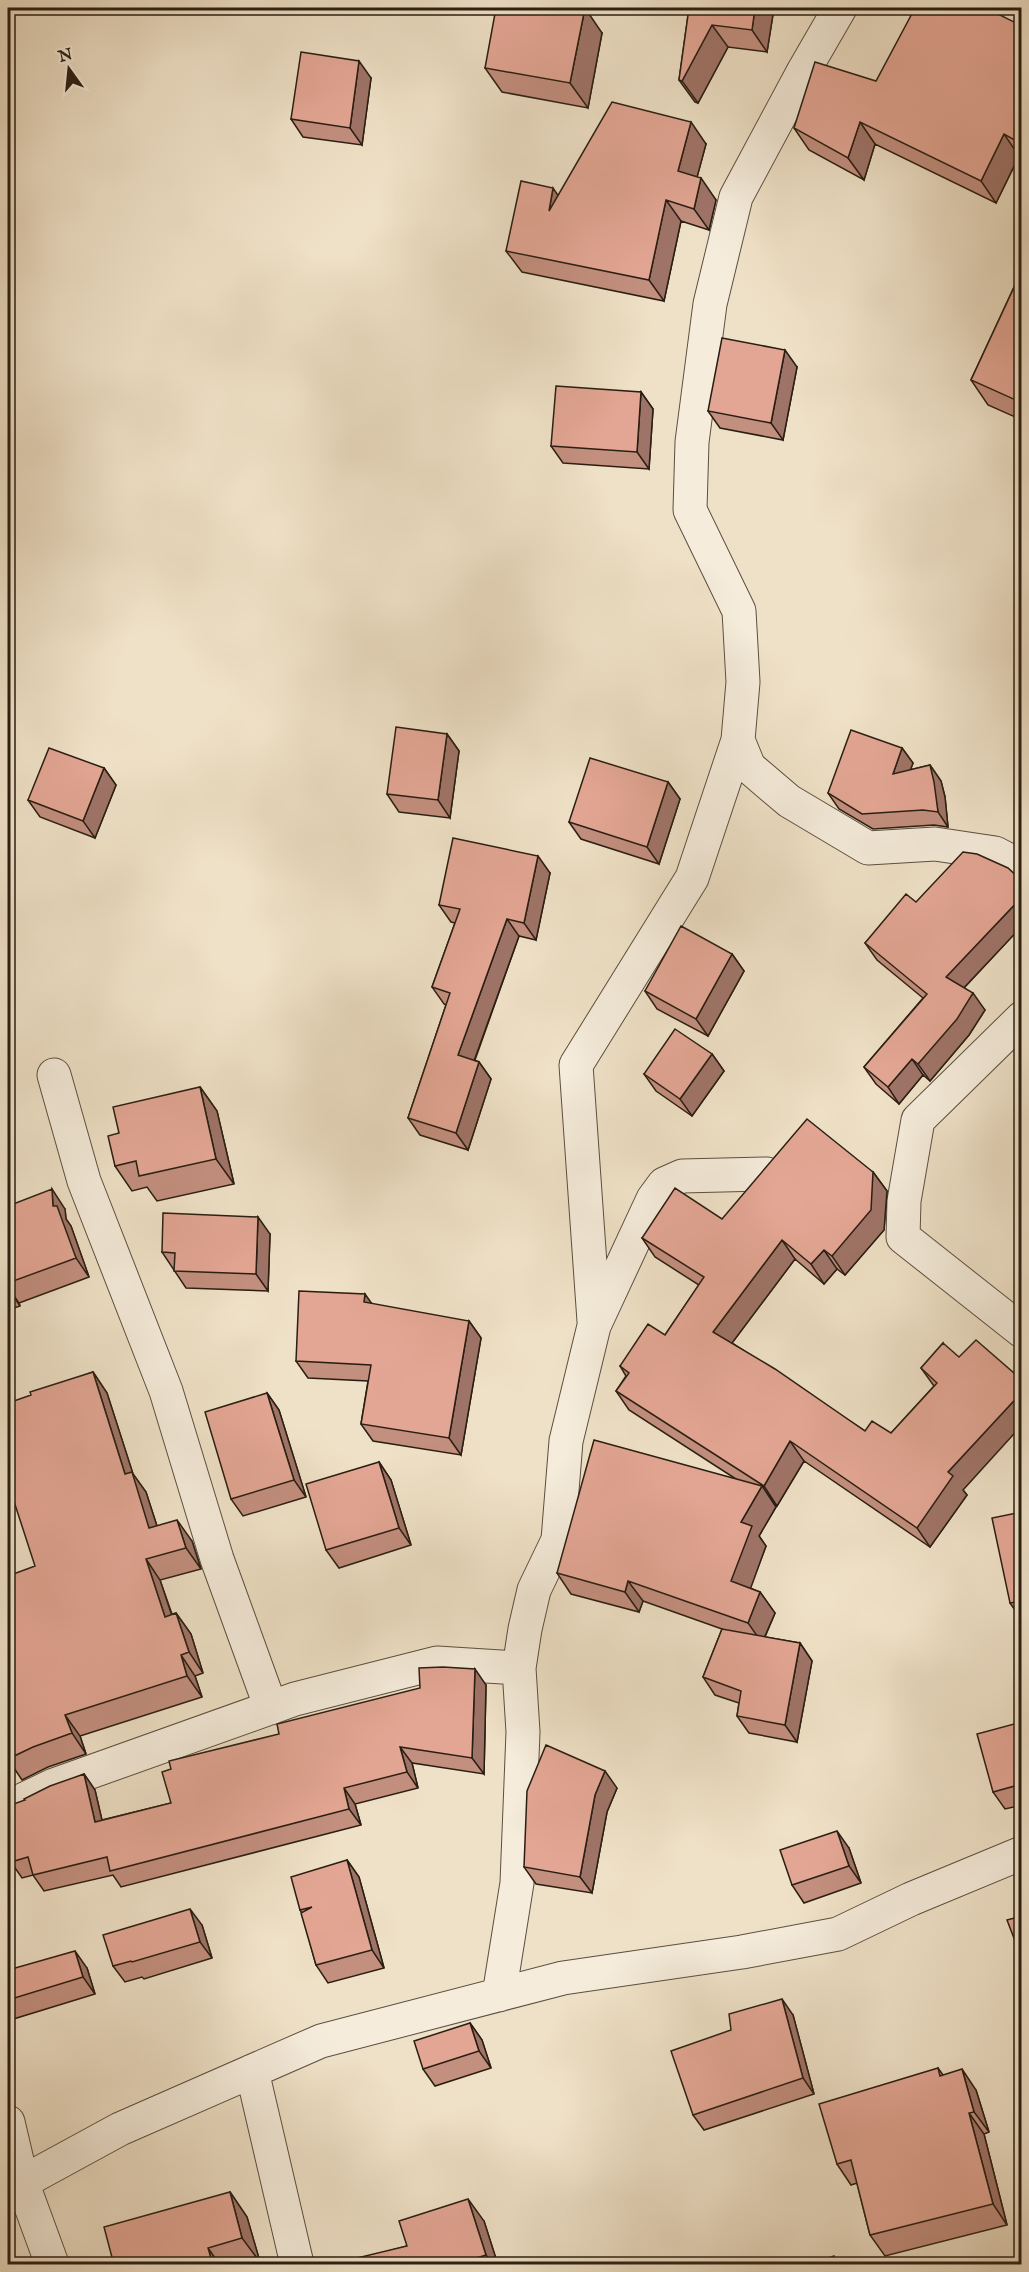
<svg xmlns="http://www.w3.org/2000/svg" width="1029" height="2272" viewBox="0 0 1029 2272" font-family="'IM FELL English',serif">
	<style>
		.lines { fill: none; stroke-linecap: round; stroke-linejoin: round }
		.minor-casing { stroke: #5b4f3f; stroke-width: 35 }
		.minor { stroke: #f5ecdb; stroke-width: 33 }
		.wall { fill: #c38f7f; stroke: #2a1e12; stroke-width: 1.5 }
		.shaded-wall { fill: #9f7468; stroke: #2a1e12; stroke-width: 1.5 }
		.building { fill: #e3a694; stroke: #2a1e12; stroke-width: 1.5 }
	</style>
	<rect width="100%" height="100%" fill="#efe1c7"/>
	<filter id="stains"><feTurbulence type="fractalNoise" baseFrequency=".00333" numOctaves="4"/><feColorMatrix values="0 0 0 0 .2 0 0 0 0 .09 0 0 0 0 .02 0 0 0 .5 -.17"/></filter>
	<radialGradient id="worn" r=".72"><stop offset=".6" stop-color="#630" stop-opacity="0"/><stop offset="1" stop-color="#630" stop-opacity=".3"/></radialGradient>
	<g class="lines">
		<!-- minor casing -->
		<g class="minor-casing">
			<path id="minor" d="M840,8L803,72L736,197L710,304L692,442L690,510L739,611L743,682L738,740L749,767L789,801L868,848L935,844L995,853L1022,867
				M1022,1018L918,1120L904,1201L903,1237L1022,1331
				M54,1075L84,1181L166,1391L217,1559L271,1708
				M594,1321L576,1065L692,878L738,740
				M8,1807L54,1785L295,1699L437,1663L519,1668
				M499,1995L517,1883L523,1732L519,1668L525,1629L534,1590L558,1540L566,1441L594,1326L653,1199L664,1184L682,1176L767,1174
				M252,2071L297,2264
				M8,2122L22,2182L52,2264
				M8,2190L120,2129L321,2041L563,1978L742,1952L838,1934L911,1899L1022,1853"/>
		</g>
		<!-- minor -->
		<use href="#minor" class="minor"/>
	</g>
	<!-- wall -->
	<path class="wall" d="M689,8H774L767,52L728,47L698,103L695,102L679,80Z
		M1022,26V157L1019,156L996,203L875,144L864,180L809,150L794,128L876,81Z
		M602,33L588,108L502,92L485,68Z
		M371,78L362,145L303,137L291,119Z
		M706,144L697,177L716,200L709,230L681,221L664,301L522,272L506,251L558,195Z
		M1022,270V420L988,405L971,380Z
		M797,367L783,440L720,428L708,411Z
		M641,392L653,409L649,469L563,463L551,446Z
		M447,734L459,751L450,818L399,812L387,794Z
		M902,748L913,763L910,770L930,765L941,781L945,797L948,827L934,825L873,829L839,809L828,793Z
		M104,768L116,785L95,838L40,817L28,800Z
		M668,782L680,799L659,864L581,839L569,822Z
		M550,873L536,940L519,936L475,1060L479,1062L491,1079L468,1150L420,1135L408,1118L446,1005L444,1004L432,987L455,923L451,922L439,905Z
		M916,902L1022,926L964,988L985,1010L969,1035L930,1081L923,1075L899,1104L876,1084L864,1067L923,998L877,960L865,943Z
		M732,954L744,971L708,1036L657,1009L645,991Z
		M712,1054L724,1071L692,1116L656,1091L644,1074Z
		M200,1087L217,1111L234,1184L157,1201L147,1187L132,1191L115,1166L119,1133Z
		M873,1172L887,1191L884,1230L845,1275L837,1269L824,1284L795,1259L732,1343L865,1431L891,1433L934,1386L921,1368L943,1343L963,1490L967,1495L930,1547L804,1461L777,1506L774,1504L776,1507L759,1536L766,1546L750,1588L760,1592L775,1613L765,1637L800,1643L812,1661L797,1742L749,1733L737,1716L739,1703L715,1695L703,1677L722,1629L643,1601L639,1612L571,1594L557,1573L736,1479L629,1410L616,1391L626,1376L620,1366L665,1335L699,1285L655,1257L642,1238L722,1219Z
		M8,1206L65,1209L66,1219L71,1226L89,1277L19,1303L20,1306L8,1310Z
		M270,1234L268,1291L186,1288L162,1252Z
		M469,1321L481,1338L461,1455L373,1441L361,1424L368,1381L308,1378L296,1361Z
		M93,1372L107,1393L133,1474L146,1492L157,1526L192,1541L201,1569L160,1580L172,1614L176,1613L191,1634L203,1673L195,1676L202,1697L80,1736L86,1754L48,1767L22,1780L8,1759L35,1566L31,1395Z
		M267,1393L279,1410L306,1497L243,1516L231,1499Z
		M379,1462L391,1480L411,1545L339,1568L326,1550Z
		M1022,1512V1620L1010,1603Z
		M486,1685L484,1774L412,1763L418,1788L355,1804L361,1825L121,1887L113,1875L44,1891L33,1875L22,1878L11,1862L25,1800L84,1774L95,1790L102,1820L171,1803Z
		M1022,1722V1805L1005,1809L993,1792Z
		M617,1788L607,1812L592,1893L536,1884L524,1867Z
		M849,1848L861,1883L804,1903L792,1885Z
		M347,1860L359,1877L384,1968L328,1983L316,1965L302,1913L300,1910Z
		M202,1925L212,1958L144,1979L142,1977L125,1982L113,1966Z
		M87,1968L95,1994L10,2020L8,2017V1970Z
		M793,2015L814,2094L704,2130L693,2115Z
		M470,2023L482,2040L491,2068L435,2086L423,2069Z
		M938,2068L943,2075L976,2090L989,2132L984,2134L1007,2225L885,2256L870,2235L857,2183L851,2185L837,2164Z
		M230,2192L247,2217L260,2262L253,2265H114Z
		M484,2221L498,2265H336L407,2246Z"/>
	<!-- shaded-wall -->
	<path class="shaded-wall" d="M585,8L602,33L588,108L570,83Z
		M755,8H774L767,52L752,30Z
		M712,25L728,47L698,103L682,81Z
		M359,61L371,78L362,145L350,128Z
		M691,122L706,144L693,192L678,171Z
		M860,122L875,144L864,180L848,158Z
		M1004,134L1019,156L996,203L981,181Z
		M701,178L716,200L709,230L694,209Z
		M553,188L568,210L549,211Z
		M666,200L681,221L664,301L649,280Z
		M785,350L797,367L783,440L771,423Z
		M641,392L653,409L649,469L637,452Z
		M1022,393V407L1018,401Z
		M447,734L459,751L450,818L438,800Z
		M902,748L913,763L903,790L893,774Z
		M930,765L941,781L945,797L948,827L938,812Z
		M104,768L116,785L95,838L83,821Z
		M668,782L680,799L659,864L647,847Z
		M538,856L550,873L536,940L524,923Z
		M1022,897V926L958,994L946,977Z
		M507,919L519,936L470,1072L458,1055Z
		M732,954L744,971L708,1036L696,1019Z
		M973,993L985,1010L969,1035L930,1081L918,1064Z
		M712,1054L724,1071L692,1116L680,1099Z
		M912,1059L923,1075L899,1104L888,1087Z
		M479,1062L491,1079L468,1150L456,1133Z
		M200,1087L217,1111L234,1184L216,1159Z
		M873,1172L887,1191L884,1230L845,1275L832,1256Z
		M52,1189L65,1209L66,1219L71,1226L89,1277L76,1258L53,1206Z
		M258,1217L270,1234L268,1291L256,1274Z
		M782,1240L795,1259L726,1351L713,1332Z
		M824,1250L837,1269L824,1284L811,1264Z
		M8,1287L19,1303L20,1306L8,1288Z
		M365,1294L377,1311L364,1302Z
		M469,1321L481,1338L461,1455L449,1438Z
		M93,1372L107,1393L133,1474L146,1492L164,1548L149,1528L125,1474Z
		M1022,1392V1425L963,1490L967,1495L930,1547L917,1528L948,1472Z
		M267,1393L279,1410L306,1497L294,1480Z
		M790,1441L804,1461L777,1506L764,1486Z
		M379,1462L391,1480L411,1545L399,1528Z
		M762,1486L776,1507L759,1536L766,1546L746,1601L731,1581L741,1522Z
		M177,1520L192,1541L201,1569L186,1548Z
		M146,1559L160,1580L179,1637L165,1617Z
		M628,1581L643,1601L639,1612L625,1592Z
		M760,1592L775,1613L762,1643L748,1623Z
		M176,1613L191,1634L203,1673L189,1652Z
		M800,1643L812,1661L797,1742L785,1725Z
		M181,1655L195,1676L202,1697L187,1676Z
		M475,1669L486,1685L484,1774L472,1758Z
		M65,1715L80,1736L86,1754L72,1733Z
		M400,1747L412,1763L418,1788L407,1772Z
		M605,1771L617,1788L607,1812L592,1893L580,1877L595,1795Z
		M84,1774L95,1790L106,1838L95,1822Z
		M344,1788L355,1804L361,1825L349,1809Z
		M837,1831L849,1848L861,1883L849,1866Z
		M347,1860L359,1877L384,1968L372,1950Z
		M190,1909L202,1925L212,1958L200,1942Z
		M75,1951L87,1968L95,1994L83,1977Z
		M782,1999L793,2015L814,2094L803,2078Z
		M470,2023L482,2040L491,2068L479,2051Z
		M962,2069L976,2090L989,2132L974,2112Z
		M969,2113L984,2134L1007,2225L993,2204Z
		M230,2192L247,2217L260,2262L242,2238Z
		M468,2199L484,2221L498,2265H493L486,2255Z
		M208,2248L220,2265H213Z"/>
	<!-- building -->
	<path class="building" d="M496,8H585L570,83L485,68Z
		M689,8H755L752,30L712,25L682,81L679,80Z
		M915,8H986L1022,26V144L1004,134L981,181L860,122L848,158L794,128L815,62L876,81Z
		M301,52L359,61L350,128L291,119Z
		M612,102L691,122L678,171L701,178L694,209L666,200L649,280L506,251L521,181L553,188L549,211Z
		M1022,270V393L1018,401L971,380Z
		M722,338L785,350L771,423L708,411Z
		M556,386L641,392L637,452L551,446Z
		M396,727L447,734L438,800L387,794Z
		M851,730L902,748L893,774L930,765L934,782L938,812L923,810L862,814L828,793Z
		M49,748L104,768L83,821L28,800Z
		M590,758L668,782L647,847L569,822Z
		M453,838L538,856L524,923L507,919L458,1055L479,1062L456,1133L408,1118L450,993L432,987L460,909L439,905Z
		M963,852L977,854L1008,868L1022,881V897L946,977L973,993L957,1019L918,1064L912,1059L888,1087L864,1067L927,994L865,943L906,894L916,902Z
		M681,926L732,954L696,1019L645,991Z
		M675,1029L712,1054L680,1099L644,1074Z
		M200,1087L216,1159L139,1176L136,1161L115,1166L108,1136L119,1133L113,1107Z
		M807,1119L873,1172L871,1210L832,1256L824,1250L811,1264L782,1240L713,1332L775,1369L865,1431L872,1421L891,1433L937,1383L921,1368L943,1343L959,1357L976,1340L1022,1380V1392L948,1472L953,1476L917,1528L790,1441L764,1486L616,1391L629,1373L620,1366L648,1324L665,1335L704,1277L642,1238L675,1188L722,1219Z
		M52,1189L53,1206H57L76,1258L8,1283V1206Z
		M163,1213L258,1217L256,1274L174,1271L175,1253L162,1252Z
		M299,1291L365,1294L364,1302L469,1321L449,1438L361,1424L371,1365L296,1361Z
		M93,1372L125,1474L132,1472L149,1528L177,1520L186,1548L146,1559L165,1617L176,1613L189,1652L181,1655L187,1676L65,1715L72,1733L33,1747L8,1759V1576L35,1566L8,1483V1403L31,1395L30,1392Z
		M267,1393L294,1480L231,1499L205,1412Z
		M594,1440L762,1486L741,1522L752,1526L731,1581L760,1592L748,1623L628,1581L625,1592L557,1573Z
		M379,1462L399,1528L326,1550L306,1484Z
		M1022,1512V1601L1010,1603L992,1518Z
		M722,1629L800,1643L785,1725L737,1716L741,1691L703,1677Z
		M443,1667L475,1669L472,1758L400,1747L407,1772L344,1788L349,1809L110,1871L107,1857L33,1875L28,1857L11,1862L8,1849V1806L25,1800L24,1799L50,1786L84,1774L95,1822L171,1803L162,1772L171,1769L169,1761L279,1734L277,1724L420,1688L419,1668Z
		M1022,1722V1784L993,1792L977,1734Z
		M546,1745L605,1771L595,1795L580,1877L524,1867L527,1791Z
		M837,1831L849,1866L792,1885L780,1850Z
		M347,1860L372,1950L316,1965L301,1913L312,1907L300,1910L291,1877Z
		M190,1909L200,1942L132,1962L131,1961L113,1966L103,1935Z
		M1022,1916V1959L1007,1920Z
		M75,1951L83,1977L8,2000V1970Z
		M782,1999L803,2078L693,2115L671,2051L731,2030L729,2014Z
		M470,2023L479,2051L423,2069L414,2041Z
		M938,2068L940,2076L962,2069L974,2112L969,2113L993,2204L870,2235L851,2160L837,2164L819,2104Z
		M230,2192L242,2238L208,2248L213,2265H114L104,2227Z
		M468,2199L486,2255L455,2265H336V2263L407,2246L399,2221Z
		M834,2256L837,2265H809Z"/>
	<!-- margin -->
	<rect width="1029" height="2272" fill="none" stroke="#efe1c7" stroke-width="30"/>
	<rect x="9" y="9" width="1011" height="2254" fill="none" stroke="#2a1e12" stroke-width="3"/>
	<rect x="15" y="15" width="999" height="2242" fill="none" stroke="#2a1e12" stroke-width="1.5"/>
	<!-- north arrow -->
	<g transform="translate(69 69) rotate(345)" stroke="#f5ecdb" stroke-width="4.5" paint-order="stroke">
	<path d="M0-4.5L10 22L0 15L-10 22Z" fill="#2a1e12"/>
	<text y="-9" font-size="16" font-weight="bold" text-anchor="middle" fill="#2a1e12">N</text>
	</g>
	<rect width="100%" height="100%" filter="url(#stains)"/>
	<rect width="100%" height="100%" fill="url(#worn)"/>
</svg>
